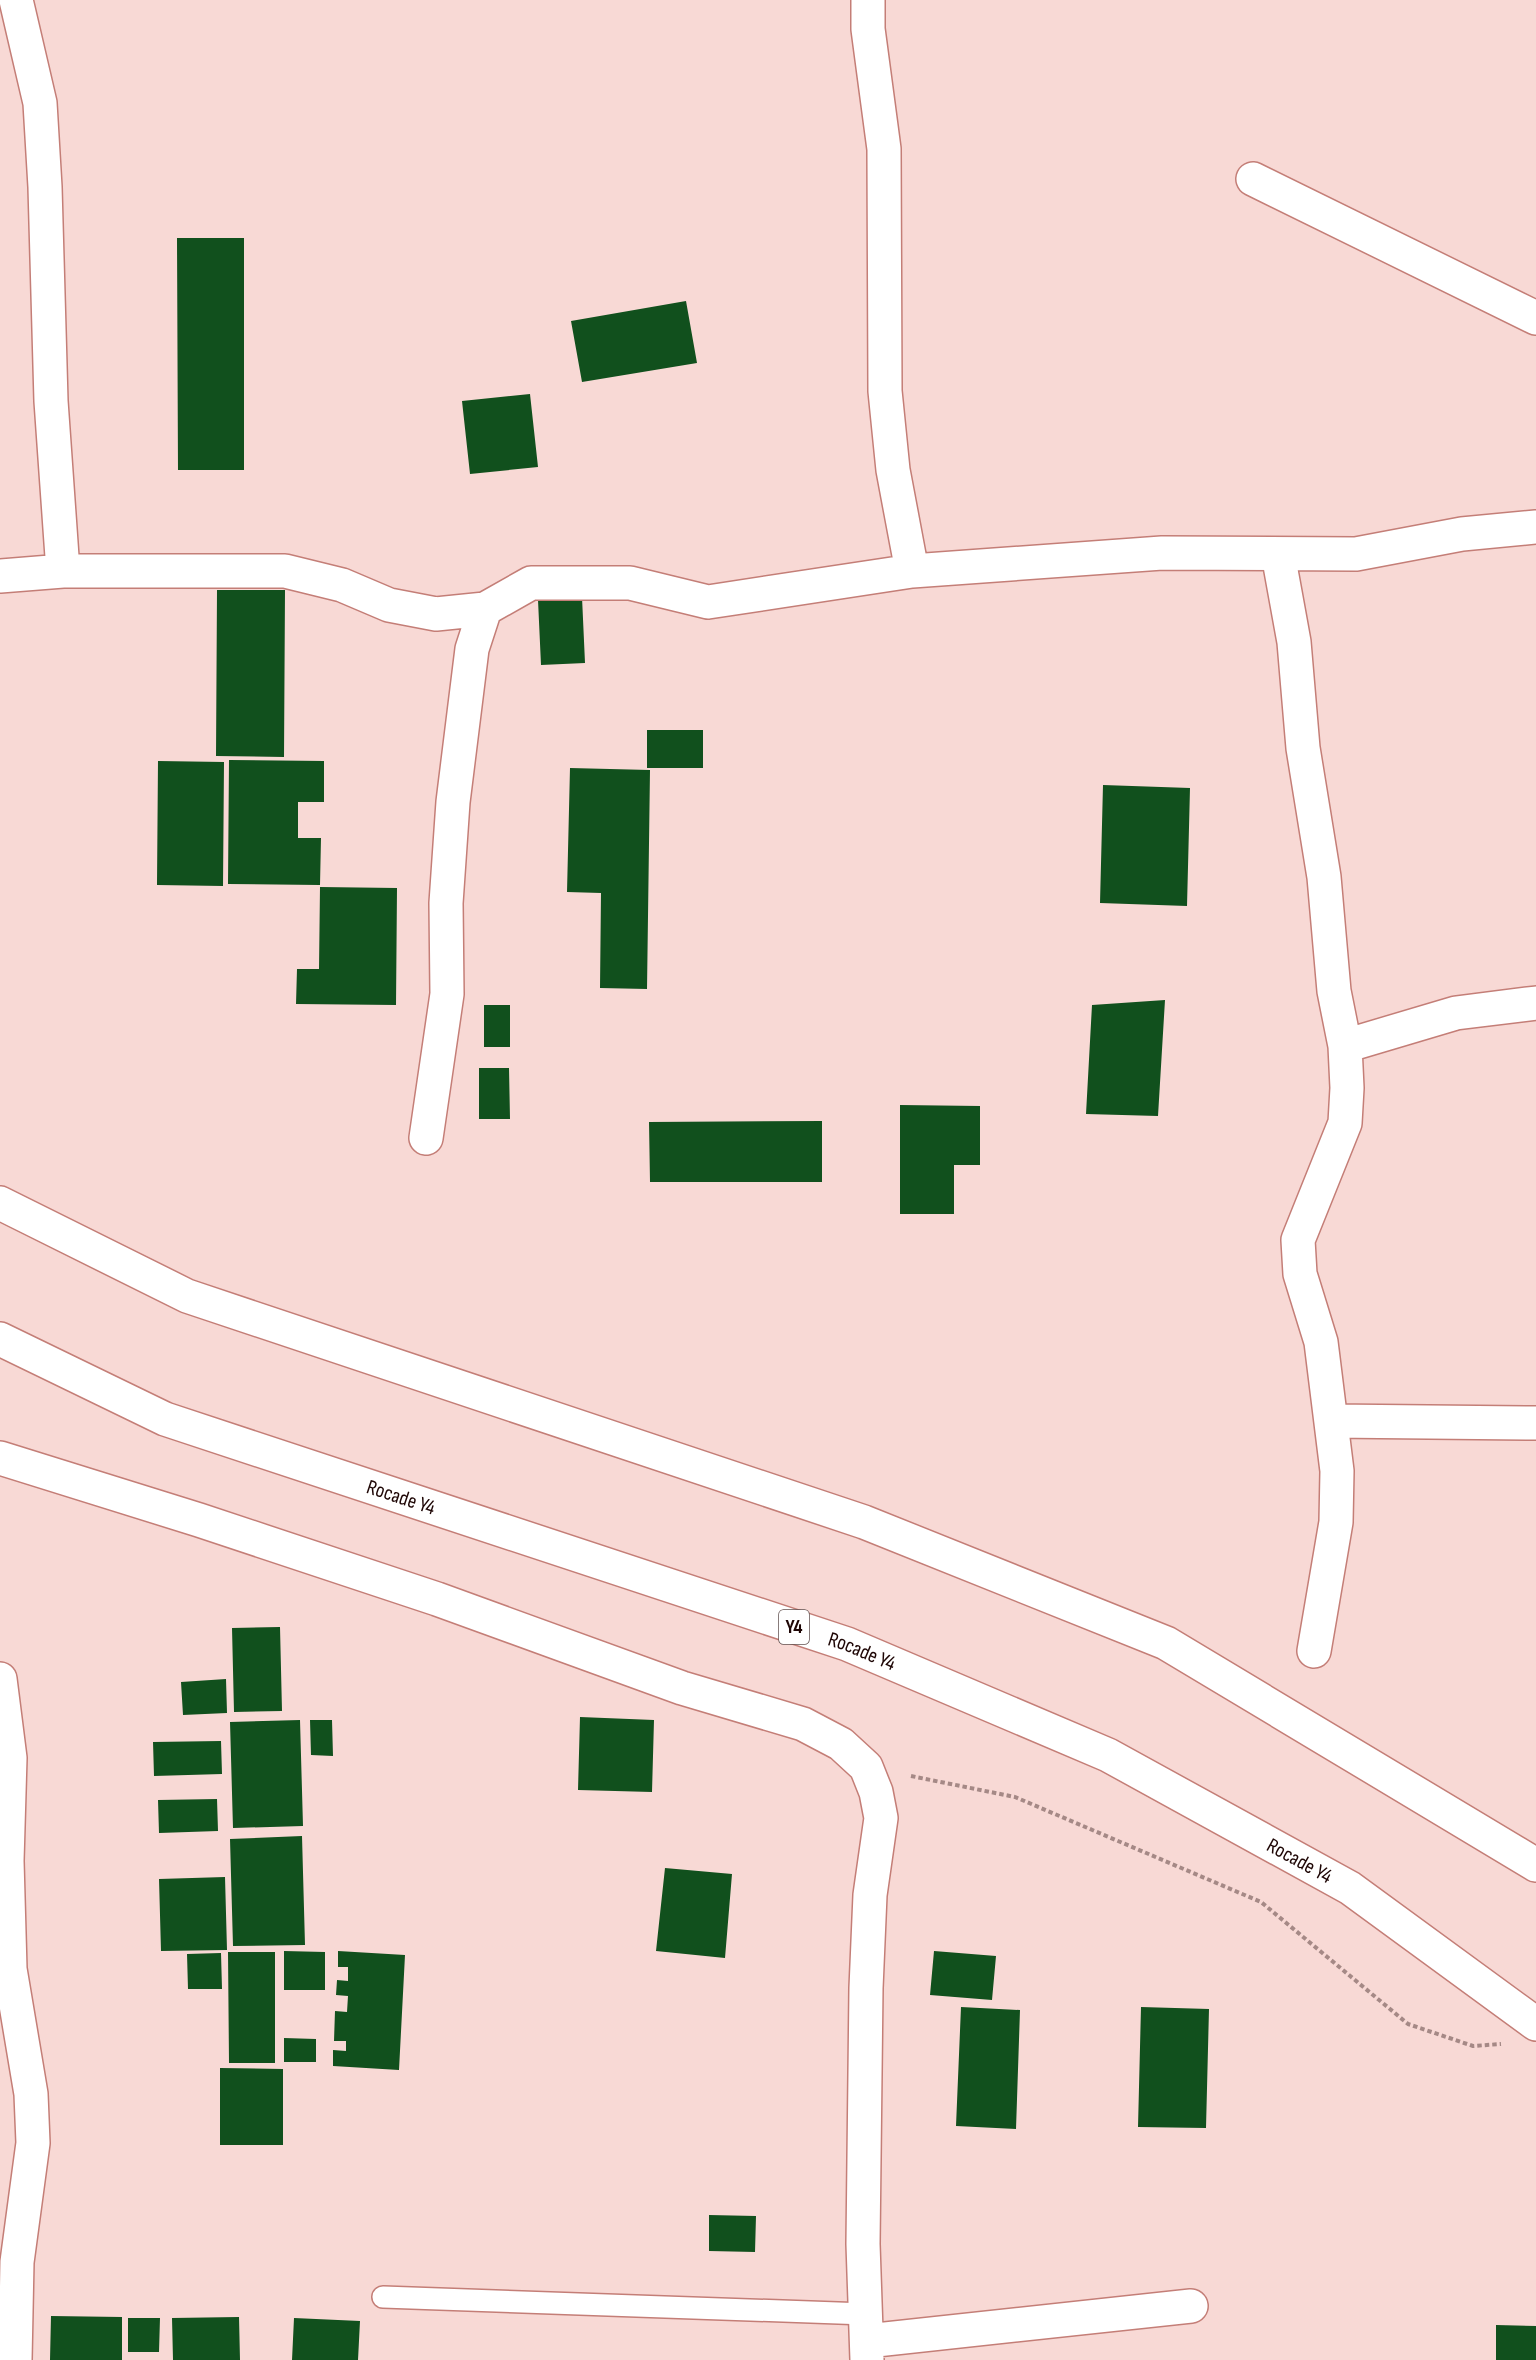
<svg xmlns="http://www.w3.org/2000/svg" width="1536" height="2360" viewBox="0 0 1536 2360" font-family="'Sofia Sans Condensed',sans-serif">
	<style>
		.building { fill: #11501d }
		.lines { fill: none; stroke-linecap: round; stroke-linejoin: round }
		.service-casing { stroke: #c47e77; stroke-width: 24 }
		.minor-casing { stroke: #c47e77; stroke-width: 36 }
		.trunk-casing { stroke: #c47e77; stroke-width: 36 }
		.path { stroke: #a58986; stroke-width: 4; stroke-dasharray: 4.5 3; stroke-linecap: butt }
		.service { stroke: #fff; stroke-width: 21 }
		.minor { stroke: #fff; stroke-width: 33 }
		.trunk { stroke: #fff; stroke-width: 33 }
		.labels { text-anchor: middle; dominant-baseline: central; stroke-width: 6; stroke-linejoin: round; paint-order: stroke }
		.shield { fill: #fff; stroke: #625150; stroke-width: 1.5 }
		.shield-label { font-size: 20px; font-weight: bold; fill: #1e0605 }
		.street-label { font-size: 21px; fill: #1e0605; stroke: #fff }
	</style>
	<rect width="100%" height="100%" fill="#f8d9d5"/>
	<!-- building -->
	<path class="building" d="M177,238H244V470H178Z
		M686,301L697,363L582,382L571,321Z
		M530,394L538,467L470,474L462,401Z
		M217,590H285L284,757L216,756Z
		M582,597L585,663L541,665L538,600Z
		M647,730H703V768H647Z
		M229,760L324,761V802H298V838H321L320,885L228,884Z
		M158,761L224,762L223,886L157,885Z
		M570,768L650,770L647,989L600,988L601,893L567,892Z
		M1103,785L1190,788L1187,906L1100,903Z
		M320,887L397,888L396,1005L296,1004L297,969H319Z
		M1165,1000L1158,1116L1086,1114L1092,1005Z
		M484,1005H510V1047H484Z
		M479,1068H509L510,1119H479Z
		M900,1105L980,1106V1165H954V1214H900Z
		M822,1121V1182H650L649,1122Z
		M280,1627L282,1711L234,1712L232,1628Z
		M226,1679L227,1713L183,1715L181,1682Z
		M580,1717L654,1720L652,1792L578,1790Z
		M300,1720L303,1826L233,1828L230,1722Z
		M310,1720H332L333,1756L311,1755Z
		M221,1741L222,1774L154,1776L153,1742Z
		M217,1799L218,1831L159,1833L158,1800Z
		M302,1836L305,1945L233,1946L230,1839Z
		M665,1868L732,1874L725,1958L656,1951Z
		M225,1877L227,1950L161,1951L159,1879Z
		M284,1951L325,1952V1990H284Z
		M338,1951L405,1955L399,2070L333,2066V2050L346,2051V2041H334L335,2011L347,2012L348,1996L336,1995L337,1980L348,1981V1967H338Z
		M934,1951L996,1956L992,2000L930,1995Z
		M228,1952H275V2063H229Z
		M221,1953L222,1989H188L187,1954Z
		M961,2007L1020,2010L1016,2129L956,2126Z
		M1141,2007L1209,2009L1206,2128L1138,2127Z
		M284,2038L316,2039V2062H284Z
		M220,2068L283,2069V2145H220Z
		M709,2215L756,2216L755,2252L709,2251Z
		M51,2316L122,2317V2360H50Z
		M239,2317L240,2360H173L172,2318Z
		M128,2318H160L159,2352H128Z
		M294,2318L360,2321L358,2360H292Z
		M1496,2325L1536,2326V2360H1496Z"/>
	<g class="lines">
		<!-- service casing -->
		<g class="service-casing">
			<path id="service" d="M383,2297L866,2314"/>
		</g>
		<!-- minor casing -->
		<g class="minor-casing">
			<path id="minor" d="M16,0L40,103L45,187L51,401L63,571
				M868,0V29L884,149L885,391L893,470L912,571
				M1253,179L1536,318
				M1278,554L1294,642L1303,748L1324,877L1334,991L1345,1046L1347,1088L1345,1123L1298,1240L1300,1274L1321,1342L1337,1471L1336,1522L1314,1651
				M0,576L63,571H285L342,585L389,605L436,614L485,609L531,583H630L708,602L912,571L1162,553L1356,554L1462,534L1536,527
				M1345,1046L1456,1013L1536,1003
				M426,1138L447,994L446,903L453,802L472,649L485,609
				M1331,1421L1536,1423
				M0,1458L199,1520L437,1599L682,1688L803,1724L841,1744L866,1767L876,1792L881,1818L870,1895L866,1988L863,2244L867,2360
				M0,1679L10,1758L7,1861L10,1969L31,2094L33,2143L17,2262L15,2360
				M867,2341L1191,2306"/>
		</g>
		<!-- trunk casing -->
		<g class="trunk-casing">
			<g id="trunk">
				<path d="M0,1203L187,1296L864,1522L1166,1643L1536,1865"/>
				<path id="s1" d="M0,1339L165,1419L847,1644L1108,1755L1350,1888L1536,2024"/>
			</g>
		</g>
		<!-- path -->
		<path class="path" d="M911,1776L1015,1797L1261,1902L1408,2024L1473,2046L1501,2044"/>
		<!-- service -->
		<use href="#service" class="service"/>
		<!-- minor -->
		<use href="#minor" class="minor"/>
		<!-- trunk -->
		<use href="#trunk" class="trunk"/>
	</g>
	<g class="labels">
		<!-- shield labels -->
		<rect class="shield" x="779" y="1610" width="30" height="34" rx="4.5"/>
		<g class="shield-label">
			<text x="794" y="1627">Y4</text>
		</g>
		<!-- street labels -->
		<g class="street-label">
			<text stroke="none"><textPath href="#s1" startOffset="432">Rocade Y4</textPath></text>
			<text stroke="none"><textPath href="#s1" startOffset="918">Rocade Y4</textPath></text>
			<text stroke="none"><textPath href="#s1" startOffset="1404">Rocade Y4</textPath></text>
		</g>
	</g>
</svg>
